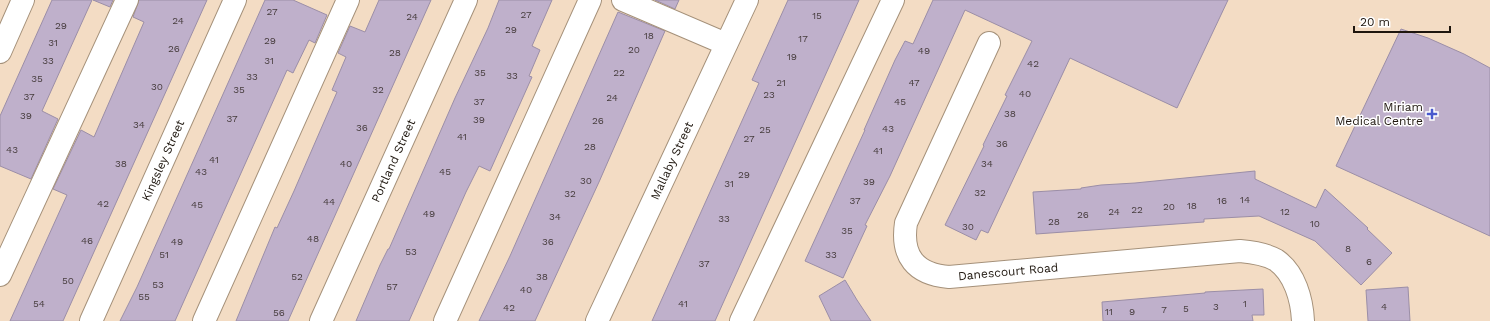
<svg xmlns="http://www.w3.org/2000/svg" width="1490" height="321" viewBox="0 0 1490 321" font-family="'Work Sans',sans-serif">
	<style>
		.building { fill: #bfb0cb; stroke: #9b8ea7 }
		.lines { fill: none; stroke-linecap: round; stroke-linejoin: round }
		.minor-casing { stroke: #a5917a; stroke-width: 24 }
		.minor { stroke: #fff; stroke-width: 22 }
		.poi-dot { fill: #4959cd; stroke: #fff; stroke-width: 1.5 }
		.labels { text-anchor: middle; dominant-baseline: central; stroke-width: 3; stroke-linejoin: round; paint-order: stroke }
		.number-label { font-size: 10px; fill: #463c3d }
		.poi-label { font-size: 12px; fill: #1e160e; stroke: #fff; text-anchor: end }
		.street-label { font-size: 12px; fill: #1e160e; stroke: #fff }
	</style>
	<rect width="100%" height="100%" fill="#f3dcc4"/>
	<!-- building -->
	<path class="building" d="M52,0H92L42,111L58,119L31,179L0,166V116Z
		M93,0H113L110,7Z
		M139,0H207L63,321H10L67,195L53,189L81,130L94,137L144,22L133,17Z
		M265,0H293L327,15L315,43L309,40L293,73L287,70L175,321H120L137,287Z
		M379,0H431L288,321H236L275,227L277,228L294,191L337,92L332,90L346,57L338,53L350,26L365,32Z
		M499,0H552L532,46L540,50L529,76L532,77L490,171L479,166L466,192L409,321H356L380,265L388,249H389L455,98L488,28Z
		M655,0H679L675,9Z
		M788,0H859L715,321H652L759,83L752,80Z
		M933,0H1228L1177,108L1070,58L988,233L981,230L976,240L945,225L984,146L983,145L1007,96L1005,95L1032,41L965,10L890,176L865,225L867,226L843,278L805,261L865,130H864L895,60L905,41L913,44Z
		M618,12L665,31L599,182L535,321H479L510,256Z
		M1401,29L1428,38L1464,54L1490,68V236L1336,166Z
		M1255,171V179L1316,208L1325,189L1368,228L1367,229L1392,253L1361,285L1315,241L1259,216L1204,219V222L1036,234L1033,192L1081,189V188L1101,185L1135,183Z
		M845,280L857,300L871,321H831L819,296Z
		M1408,287L1410,321H1368L1366,290Z
		M1263,289L1264,315H1252L1253,321H1103L1102,302L1205,293V292Z"/>
	<g class="lines">
		<!-- minor casing -->
		<g class="minor-casing">
			<g id="minor">
				<path d="M623,0L726,44"/>
				<path id="s1" d="M989,43L906,223C901,256 915,274 949,277L1240,251C1251,252 1266,254 1276,260C1295,273 1302,300 1303,321"/>
				<path d="M0,52L23,0"/>
				<path d="M0,275L127,0"/>
				<path id="s2" d="M91,321L235,0"/>
				<path d="M204,321L348,0"/>
				<path id="s3" d="M321,321L466,0"/>
				<path d="M445,321L590,0"/>
				<path id="s4" d="M597,321L747,0"/>
				<path d="M741,321L893,0"/>
			</g>
		</g>
		<!-- minor -->
		<use href="#minor" class="minor"/>
	</g>
	<!-- markers -->
	<path class="poi-dot" d="M1430 108h4v4h4v4h-4v4h-4v-4h-4v-4h4z"/>
	<g class="labels">
		<!-- number labels -->
		<g class="number-label">
			<text x="272" y="11">27</text>
			<text x="526" y="14">27</text>
			<text x="817" y="15">15</text>
			<text x="412" y="16">24</text>
			<text x="178" y="20">24</text>
			<text x="61" y="25">29</text>
			<text x="511" y="29">29</text>
			<text x="649" y="35">18</text>
			<text x="803" y="38">17</text>
			<text x="270" y="40">29</text>
			<text x="53" y="42">31</text>
			<text x="174" y="48">26</text>
			<text x="634" y="49">20</text>
			<text x="924" y="50">49</text>
			<text x="395" y="52">28</text>
			<text x="792" y="56">19</text>
			<text x="48" y="60">33</text>
			<text x="269" y="60">31</text>
			<text x="1033" y="63">42</text>
			<text x="480" y="72">35</text>
			<text x="619" y="72">22</text>
			<text x="512" y="75">33</text>
			<text x="252" y="76">33</text>
			<text x="37" y="78">35</text>
			<text x="781" y="82">21</text>
			<text x="914" y="82">47</text>
			<text x="157" y="86">30</text>
			<text x="239" y="89">35</text>
			<text x="378" y="89">32</text>
			<text x="1025" y="93">40</text>
			<text x="769" y="94">23</text>
			<text x="29" y="96">37</text>
			<text x="612" y="97">24</text>
			<text x="479" y="101">37</text>
			<text x="900" y="101">45</text>
			<text x="1010" y="113">38</text>
			<text x="26" y="115">39</text>
			<text x="232" y="118">37</text>
			<text x="479" y="119">39</text>
			<text x="598" y="120">26</text>
			<text x="139" y="124">34</text>
			<text x="362" y="127">36</text>
			<text x="888" y="128">43</text>
			<text x="765" y="129">25</text>
			<text x="462" y="136">41</text>
			<text x="749" y="138">27</text>
			<text x="1002" y="143">36</text>
			<text x="590" y="146">28</text>
			<text x="12" y="149">43</text>
			<text x="878" y="150">41</text>
			<text x="214" y="159">41</text>
			<text x="121" y="163">38</text>
			<text x="346" y="163">40</text>
			<text x="987" y="163">34</text>
			<text x="201" y="171">43</text>
			<text x="445" y="171">45</text>
			<text x="744" y="174">29</text>
			<text x="586" y="180">30</text>
			<text x="869" y="181">39</text>
			<text x="729" y="183">31</text>
			<text x="980" y="192">32</text>
			<text x="570" y="193">32</text>
			<text x="1245" y="199">14</text>
			<text x="855" y="200">37</text>
			<text x="1222" y="200">16</text>
			<text x="329" y="201">44</text>
			<text x="103" y="203">42</text>
			<text x="197" y="204">45</text>
			<text x="1192" y="205">18</text>
			<text x="1169" y="206">20</text>
			<text x="1137" y="209">22</text>
			<text x="1114" y="211">24</text>
			<text x="1285" y="211">12</text>
			<text x="429" y="213">49</text>
			<text x="1083" y="214">26</text>
			<text x="555" y="216">34</text>
			<text x="724" y="218">33</text>
			<text x="1054" y="221">28</text>
			<text x="1315" y="223">10</text>
			<text x="968" y="226">30</text>
			<text x="847" y="230">35</text>
			<text x="313" y="238">48</text>
			<text x="87" y="240">46</text>
			<text x="177" y="241">49</text>
			<text x="548" y="241">36</text>
			<text x="1348" y="248">8</text>
			<text x="411" y="251">53</text>
			<text x="164" y="254">51</text>
			<text x="831" y="254">33</text>
			<text x="1369" y="261">6</text>
			<text x="704" y="263">37</text>
			<text x="297" y="276">52</text>
			<text x="542" y="276">38</text>
			<text x="68" y="280">50</text>
			<text x="158" y="284">53</text>
			<text x="392" y="286">57</text>
			<text x="526" y="289">40</text>
			<text x="144" y="296">55</text>
			<text x="39" y="303">54</text>
			<text x="683" y="303">41</text>
			<text x="1245" y="303">1</text>
			<text x="1216" y="306">3</text>
			<text x="1384" y="306">4</text>
			<text x="509" y="307">42</text>
			<text x="1186" y="308">5</text>
			<text x="1164" y="309">7</text>
			<text x="1109" y="311">11</text>
			<text x="1132" y="311">9</text>
			<text x="279" y="312">56</text>
		</g>
		<!-- poi labels -->
		<g class="poi-label">
			<text x="1423" y="107">Miriam<tspan x="1423" dy="14">Medical Centre</tspan></text>
		</g>
		<!-- street labels -->
		<g class="street-label">
			<text stroke="none"><textPath href="#s2" startOffset="176">Kingsley Street</textPath></text>
			<text stroke="none"><textPath href="#s3" startOffset="176">Portland Street</textPath></text>
			<text stroke="none"><textPath href="#s4" startOffset="177">Mallaby Street</textPath></text>
			<text stroke="none"><textPath href="#s1" startOffset="338">Danescourt Road</textPath></text>
		</g>
	</g>
	<!-- scale -->
	<path d="M1354 26v6h96v-6" fill="none" stroke="#1e160e" stroke-width="2"/>
	<text x="1360" y="26" font-size="12" fill="#1e160e" stroke="#ffffff" stroke-width="3" paint-order="stroke">20 m</text>
</svg>
